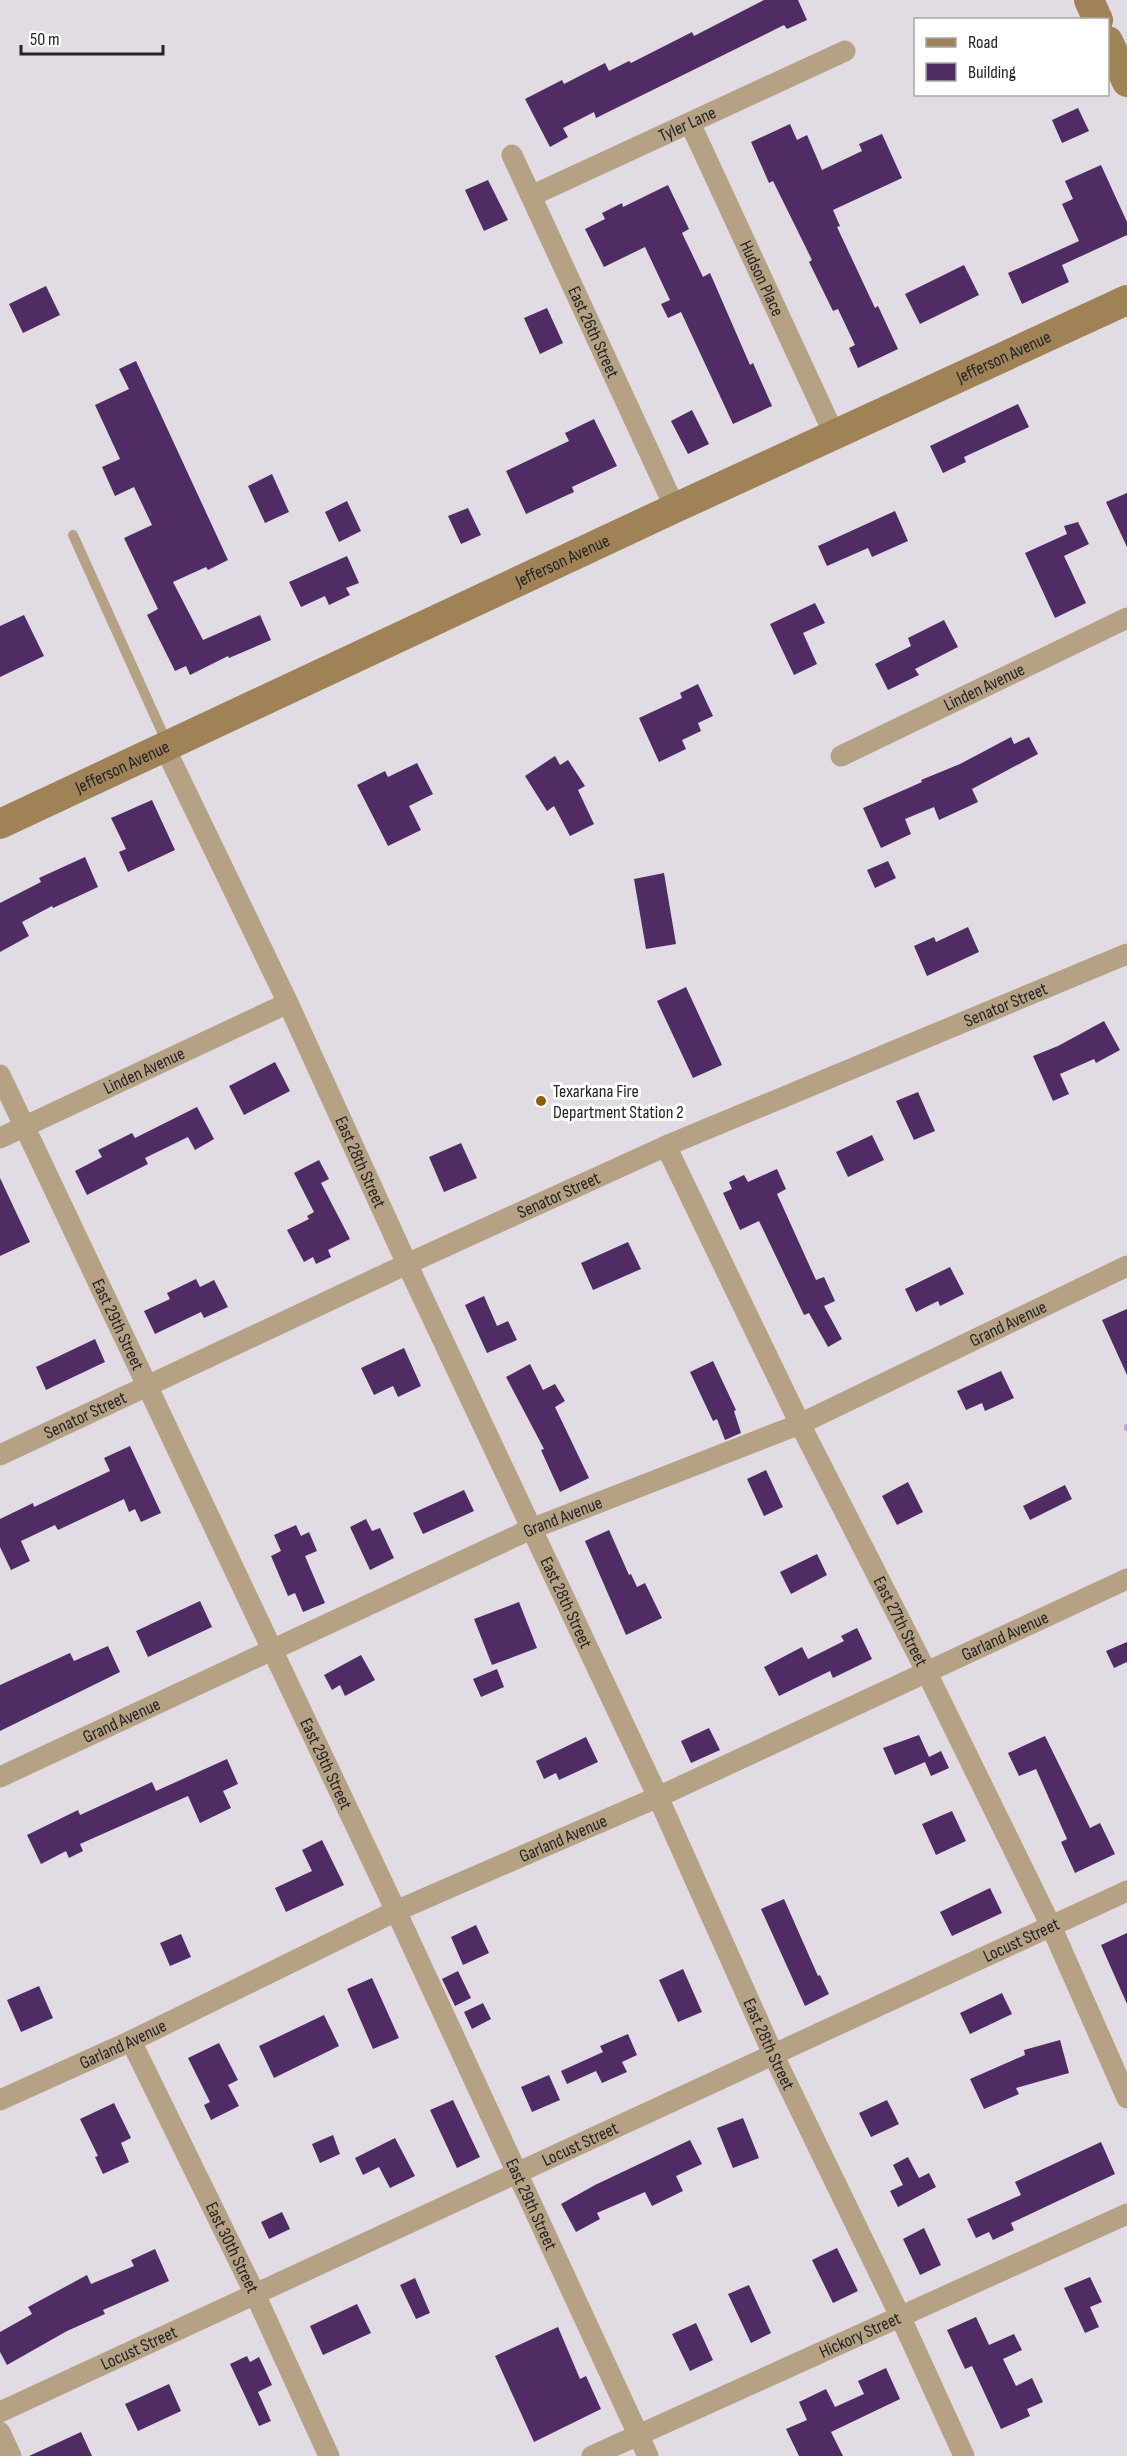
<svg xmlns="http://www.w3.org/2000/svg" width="1127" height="2456" viewBox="0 0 1127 2456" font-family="'Sofia Sans Condensed',sans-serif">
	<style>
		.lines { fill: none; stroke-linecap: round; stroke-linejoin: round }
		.stream { stroke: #c299db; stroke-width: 6 }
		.building { fill: #502c65 }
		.lane { stroke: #b5a184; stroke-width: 10 }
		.street { stroke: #b5a184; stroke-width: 21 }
		.secondary { stroke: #9f8357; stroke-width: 30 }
		.poi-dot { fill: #8b6103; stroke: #fff; stroke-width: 2 }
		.labels { text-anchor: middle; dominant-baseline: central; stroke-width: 6; stroke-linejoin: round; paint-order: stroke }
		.street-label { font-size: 18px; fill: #242326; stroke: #fff }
		.poi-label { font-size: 18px; fill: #242326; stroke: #fff; text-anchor: start }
	</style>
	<rect width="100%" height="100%" fill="#e1dce4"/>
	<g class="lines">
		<!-- stream -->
		<path class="stream" d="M1127,1427V1428"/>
	</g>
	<!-- building -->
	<path class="building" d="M764,0H798L807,20L787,29L784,25L596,118L594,112L563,128L568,137L550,147L525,99L562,80L564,84L605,63L609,71L629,61L631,63L692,32L694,36Z
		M1078,108L1089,131L1062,143L1052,120Z
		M790,124L797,140L807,135L822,170L862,151L859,144L882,134L902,178L833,210L840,226L837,227L875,308L878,306L898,349L858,368L849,348L855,345L838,309L833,311L809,262L812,260L773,181L769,183L751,142Z
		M1101,165L1127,222V235L1062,265L1069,282L1022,304L1008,273L1079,241L1062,204L1073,199L1065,181Z
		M488,180L508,220L484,231L465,190Z
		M668,185L689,229L682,233L703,277L710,273L750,365L753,363L772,406L733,424L681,312L668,318L661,304L670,300L645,247L604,267L585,229L605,219L602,213L622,203L623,207Z
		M964,265L979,295L920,324L905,294Z
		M46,286L60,315L23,333L9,304Z
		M547,308L563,343L540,354L524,318Z
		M136,361L228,560L208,570L206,567L173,582L203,640L260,615L271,640L229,658L228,656L190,675L186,666L175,671L147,615L158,609L124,538L152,525L134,487L115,496L102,467L120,459L95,405L129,389L119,369Z
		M1018,404L1029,427L964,457L966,462L943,473L930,446Z
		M692,410L709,444L688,454L671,421Z
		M594,419L617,466L572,487L574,492L526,514L506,471L569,441L565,433Z
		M272,474L289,512L265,523L248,486Z
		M1127,493V547L1106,502Z
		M347,501L361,531L339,542L325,512Z
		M468,508L481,535L461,544L448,516Z
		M895,511L908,541L872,557L868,548L827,566L818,546Z
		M1078,522L1089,544L1064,556L1086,603L1055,618L1025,553L1067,534L1064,526Z
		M347,556L359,583L346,588L350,595L329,605L325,596L301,607L289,582Z
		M815,603L825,623L803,633L817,664L794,675L770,624Z
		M24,615L44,656L0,677V626Z
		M944,620L958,647L915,669L919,675L888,690L875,664L911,646L908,638Z
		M698,684L713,716L698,723L701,731L682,740L686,749L659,762L639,718L682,698L680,693Z
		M1011,737L1014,744L1029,737L1038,754L972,789L978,802L939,820L934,807L905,819L911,834L881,848L863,808L922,782L921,780L960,764Z
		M555,756L560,765L568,760L585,786L578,790L594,824L570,836L554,806L547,811L525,776Z
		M417,763L433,794L409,806L421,830L388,846L357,785L385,771L388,777Z
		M152,800L175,850L128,872L119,852L126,849L111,818Z
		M85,857L98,887L53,908L52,906L22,922L29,936L0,952V903L41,882L39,878Z
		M888,861L896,878L875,888L867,870Z
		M664,873L676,944L646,949L634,879Z
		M968,927L979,952L927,976L914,946L934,937L936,942Z
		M686,987L722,1065L693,1078L657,1001Z
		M1104,1021L1120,1050L1096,1063L1094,1059L1060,1074L1069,1094L1053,1101L1033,1056L1058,1046Z
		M275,1062L290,1091L244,1115L229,1086Z
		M918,1092L935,1131L914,1140L896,1101Z
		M197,1107L214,1139L195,1150L188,1137L145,1158L148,1164L87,1195L75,1171L102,1157L98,1150L132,1133L135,1138Z
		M872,1135L884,1160L848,1177L836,1152Z
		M461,1143L477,1178L444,1192L429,1157Z
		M319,1160L329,1179L321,1183L350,1239L328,1250L331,1257L316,1264L313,1257L304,1262L287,1230L309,1219L307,1216L314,1212L294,1173Z
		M777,1169L786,1189L777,1194L816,1280L824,1277L835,1301L824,1306L842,1339L828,1347L809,1313L804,1315L759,1221L740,1230L723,1193L732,1189L729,1182L744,1175L748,1182Z
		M0,1178L30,1242L0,1256Z
		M628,1242L641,1269L593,1290L581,1263Z
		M950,1267L964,1294L940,1306L938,1301L916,1312L905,1289Z
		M196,1279L200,1287L214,1280L228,1307L204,1318L201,1312L155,1334L144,1311L170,1299L167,1293Z
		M484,1296L497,1326L508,1321L517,1340L487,1353L465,1305Z
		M1127,1309V1375L1102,1320Z
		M95,1339L105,1362L46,1390L36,1367Z
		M404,1348L421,1386L398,1397L393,1386L374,1395L361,1368Z
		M713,1361L736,1410L734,1411L741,1433L725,1440L717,1419L713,1421L690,1372Z
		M530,1364L543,1390L555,1384L565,1401L555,1407L589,1478L560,1492L541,1450L544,1449L506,1377Z
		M1001,1371L1014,1398L985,1411L982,1403L966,1410L957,1391Z
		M130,1446L161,1513L141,1522L135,1509L129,1512L124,1499L58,1530L55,1525L21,1541L30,1561L11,1570L0,1547V1519L33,1503L34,1507L110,1471L104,1458Z
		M766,1470L783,1507L764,1516L747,1479Z
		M908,1482L923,1512L897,1525L882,1496Z
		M1065,1485L1072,1499L1030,1520L1023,1506Z
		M464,1490L474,1511L423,1534L413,1513Z
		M366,1519L372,1531L380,1528L394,1558L370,1570L350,1527Z
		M296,1525L301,1536L309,1532L317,1551L305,1556L325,1603L303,1612L295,1593L288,1596L271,1556L281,1551L274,1535Z
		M609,1530L629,1575L631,1574L637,1587L645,1583L662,1618L626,1635L585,1541Z
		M817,1554L827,1575L791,1594L780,1572Z
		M200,1601L212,1627L148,1657L136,1631Z
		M519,1602L537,1648L492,1665L474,1619Z
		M857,1628L872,1659L833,1678L830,1671L779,1696L764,1667L802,1647L808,1659L844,1641L841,1636Z
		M1127,1642V1662L1114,1668L1106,1651Z
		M108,1646L120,1672L0,1731V1685L70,1653L74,1661Z
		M361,1655L375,1680L345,1696L340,1685L332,1690L324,1675Z
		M497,1669L504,1687L481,1697L473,1679Z
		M709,1728L720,1750L691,1763L681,1741Z
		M919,1735L929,1757L941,1751L949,1768L931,1776L925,1762L895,1775L883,1748Z
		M1045,1736L1090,1828L1100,1823L1115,1854L1075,1873L1061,1842L1067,1839L1036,1769L1019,1776L1008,1753Z
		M586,1737L598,1762L559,1780L556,1773L544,1779L536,1761Z
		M227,1759L238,1784L223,1791L231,1808L200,1823L188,1796L80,1844L83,1851L69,1858L66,1851L41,1864L27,1835L78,1810L80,1815L152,1782L156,1791Z
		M952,1811L966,1841L936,1855L922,1824Z
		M322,1840L344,1885L286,1912L275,1888L312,1871L302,1850Z
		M990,1888L1002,1913L952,1936L940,1912Z
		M784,1899L818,1976L820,1975L829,1994L805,2006L761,1909Z
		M476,1925L489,1953L463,1965L451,1937Z
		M1127,1933V2004L1101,1945Z
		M181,1934L191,1957L170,1966L160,1943Z
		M683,1969L702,2012L678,2022L659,1980Z
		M458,1971L471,1998L455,2006L442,1979Z
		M372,1978L399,2038L373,2049L347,1989Z
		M39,1986L53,2018L21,2032L7,2000Z
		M1002,1993L1012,2014L970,2034L960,2013Z
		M483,2003L491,2019L472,2029L464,2012Z
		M324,2015L339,2046L274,2078L259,2046Z
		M628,2034L637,2055L622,2062L627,2072L602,2083L596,2071L567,2084L561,2071L603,2052L600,2046Z
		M1060,2040L1069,2073L1016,2088L1019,2094L984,2109L970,2079L1025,2055L1024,2050Z
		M219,2043L238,2080L228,2085L239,2106L211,2120L204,2105L210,2102L188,2058Z
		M549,2075L560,2100L532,2112L521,2087Z
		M453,2100L480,2157L457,2168L430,2110Z
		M887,2100L899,2124L871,2137L859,2113Z
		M114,2103L131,2138L121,2143L129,2162L103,2174L95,2157L98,2156L80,2119Z
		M743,2118L759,2158L733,2168L717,2128Z
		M333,2135L340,2154L320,2163L312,2144Z
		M395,2138L415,2176L390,2188L379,2167L363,2175L355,2158Z
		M690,2140L702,2164L676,2176L683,2191L652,2206L645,2192L597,2213L600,2219L576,2232L561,2204L595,2185Z
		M1101,2142L1115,2174L1011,2223L1014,2230L993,2240L989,2232L976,2238L967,2219L1021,2195L1015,2182Z
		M908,2157L919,2178L929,2173L936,2187L898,2207L890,2191L903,2185L893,2165Z
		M282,2212L290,2229L269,2239L261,2222Z
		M924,2228L941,2265L920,2275L903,2239Z
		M837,2248L858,2291L833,2303L812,2260Z
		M155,2249L169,2281L103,2310L105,2314L67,2331L7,2365L0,2352V2332L32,2314L28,2307L87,2275L91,2284L134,2266L131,2260Z
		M1090,2277L1102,2302L1090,2307L1099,2327L1085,2333L1064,2288Z
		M415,2278L430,2313L416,2319L400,2285Z
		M749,2285L771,2333L751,2343L728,2294Z
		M357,2304L371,2333L323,2355L310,2326Z
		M976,2317L989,2345L1014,2334L1022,2350L1003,2359L1016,2386L1032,2378L1043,2402L1027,2409L1030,2416L1001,2429L972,2366L965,2369L947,2330Z
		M696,2323L713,2360L690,2371L672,2334Z
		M558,2327L580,2379L586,2376L601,2409L534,2442L495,2356Z
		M247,2356L250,2362L259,2357L272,2385L258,2392L271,2421L259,2426L230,2364Z
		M886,2368L900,2399L831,2432L843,2456H799L786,2429L807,2420L799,2402L826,2389L835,2407L864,2394L858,2381Z
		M169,2384L181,2411L138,2431L125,2404Z
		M81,2432L92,2456H29Z"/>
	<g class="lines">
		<!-- lane -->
		<path class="lane" d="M73,535L167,743"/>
		<!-- street -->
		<g class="street">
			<path id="s1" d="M690,123L834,434"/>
			<path id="s2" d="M512,155L675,508"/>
			<path id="s3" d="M531,196L845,51"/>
			<path id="s4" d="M165,748L288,1003L407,1264L658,1797L773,2054L900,2316L964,2456"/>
			<path id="s5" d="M841,756L1127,618"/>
			<path id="s6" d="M0,1075L396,1911L648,2456"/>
			<path id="s7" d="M0,1138L288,1003"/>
			<path id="s8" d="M666,1146L800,1424L927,1673L1051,1926L1127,2098"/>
			<path id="s9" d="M0,1455L407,1264L666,1146L1127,954"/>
			<path id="s10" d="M0,1777L531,1529L800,1424L1127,1266"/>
			<path id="s11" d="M131,2041L255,2294L329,2456"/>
			<path id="s12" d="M0,2100L131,2041L396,1911L658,1797L1127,1579"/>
			<path id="s13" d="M0,2412L1127,1891"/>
			<path d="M0,2432L11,2456"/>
			<path id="s14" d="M592,2456L1127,2214"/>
		</g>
		<!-- secondary -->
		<g class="secondary">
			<path d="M1089,0L1098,20"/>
			<path d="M1108,41L1127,82"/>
			<path id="s15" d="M0,824L675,508L1127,300"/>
		</g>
	</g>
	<!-- markers -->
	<circle class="poi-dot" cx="541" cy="1101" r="6"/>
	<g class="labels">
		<!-- street labels -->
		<g class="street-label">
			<text stroke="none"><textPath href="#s3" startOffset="172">Tyler Lane</textPath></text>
			<text stroke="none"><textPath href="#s1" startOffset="171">Hudson Place</textPath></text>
			<text stroke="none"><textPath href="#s2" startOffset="195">East 26th Street</textPath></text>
			<text stroke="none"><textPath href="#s15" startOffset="1107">Jefferson Avenue</textPath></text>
			<text stroke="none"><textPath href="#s15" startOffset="621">Jefferson Avenue</textPath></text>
			<text stroke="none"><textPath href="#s5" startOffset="159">Linden Avenue</textPath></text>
			<text stroke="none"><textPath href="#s15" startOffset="135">Jefferson Avenue</textPath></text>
			<text stroke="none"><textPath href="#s9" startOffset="1102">Senator Street</textPath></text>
			<text stroke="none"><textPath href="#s7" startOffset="159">Linden Avenue</textPath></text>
			<text stroke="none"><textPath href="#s4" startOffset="458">East 28th Street</textPath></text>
			<text stroke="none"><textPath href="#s9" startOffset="616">Senator Street</textPath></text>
			<text stroke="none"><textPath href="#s10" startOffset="1106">Grand Avenue</textPath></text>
			<text stroke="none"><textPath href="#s6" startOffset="276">East 29th Street</textPath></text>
			<text stroke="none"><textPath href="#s9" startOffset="94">Senator Street</textPath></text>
			<text stroke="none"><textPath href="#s10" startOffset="620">Grand Avenue</textPath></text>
			<text stroke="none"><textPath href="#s4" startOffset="944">East 28th Street</textPath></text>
			<text stroke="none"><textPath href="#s8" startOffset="530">East 27th Street</textPath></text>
			<text stroke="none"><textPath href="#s12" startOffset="1107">Garland Avenue</textPath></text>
			<text stroke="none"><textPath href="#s10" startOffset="134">Grand Avenue</textPath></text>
			<text stroke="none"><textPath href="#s6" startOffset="762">East 29th Street</textPath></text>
			<text stroke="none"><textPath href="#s12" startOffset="621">Garland Avenue</textPath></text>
			<text stroke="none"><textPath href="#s13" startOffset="1125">Locust Street</textPath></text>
			<text stroke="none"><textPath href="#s4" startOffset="1430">East 28th Street</textPath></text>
			<text stroke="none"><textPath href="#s12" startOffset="135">Garland Avenue</textPath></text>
			<text stroke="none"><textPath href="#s13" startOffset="639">Locust Street</textPath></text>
			<text stroke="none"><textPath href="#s6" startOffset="1248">East 29th Street</textPath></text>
			<text stroke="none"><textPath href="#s11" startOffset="230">East 30th Street</textPath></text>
			<text stroke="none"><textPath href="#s14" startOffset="294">Hickory Street</textPath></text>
			<text stroke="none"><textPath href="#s13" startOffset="153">Locust Street</textPath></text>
		</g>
		<!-- poi labels -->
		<g class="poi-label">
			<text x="553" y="1091">Texarkana Fire<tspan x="553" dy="21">Department Station 2</tspan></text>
		</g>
	</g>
	<!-- legend -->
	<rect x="914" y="18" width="195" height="78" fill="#ffffff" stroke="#a7a7a8" stroke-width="1.5"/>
	<rect x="926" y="38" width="30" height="9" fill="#9f8357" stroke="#a7a7a8" stroke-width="1.5"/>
	<text x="968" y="48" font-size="18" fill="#242326">Road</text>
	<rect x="926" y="63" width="30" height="18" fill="#502c65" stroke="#a7a7a8" stroke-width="1.5"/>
	<text x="968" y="78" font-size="18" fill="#242326">Building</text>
	<!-- scale -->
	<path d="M21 45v9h142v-9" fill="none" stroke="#242326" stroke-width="3"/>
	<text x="30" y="45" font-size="18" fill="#242326" stroke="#ffffff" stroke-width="4.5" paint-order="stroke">50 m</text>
</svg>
